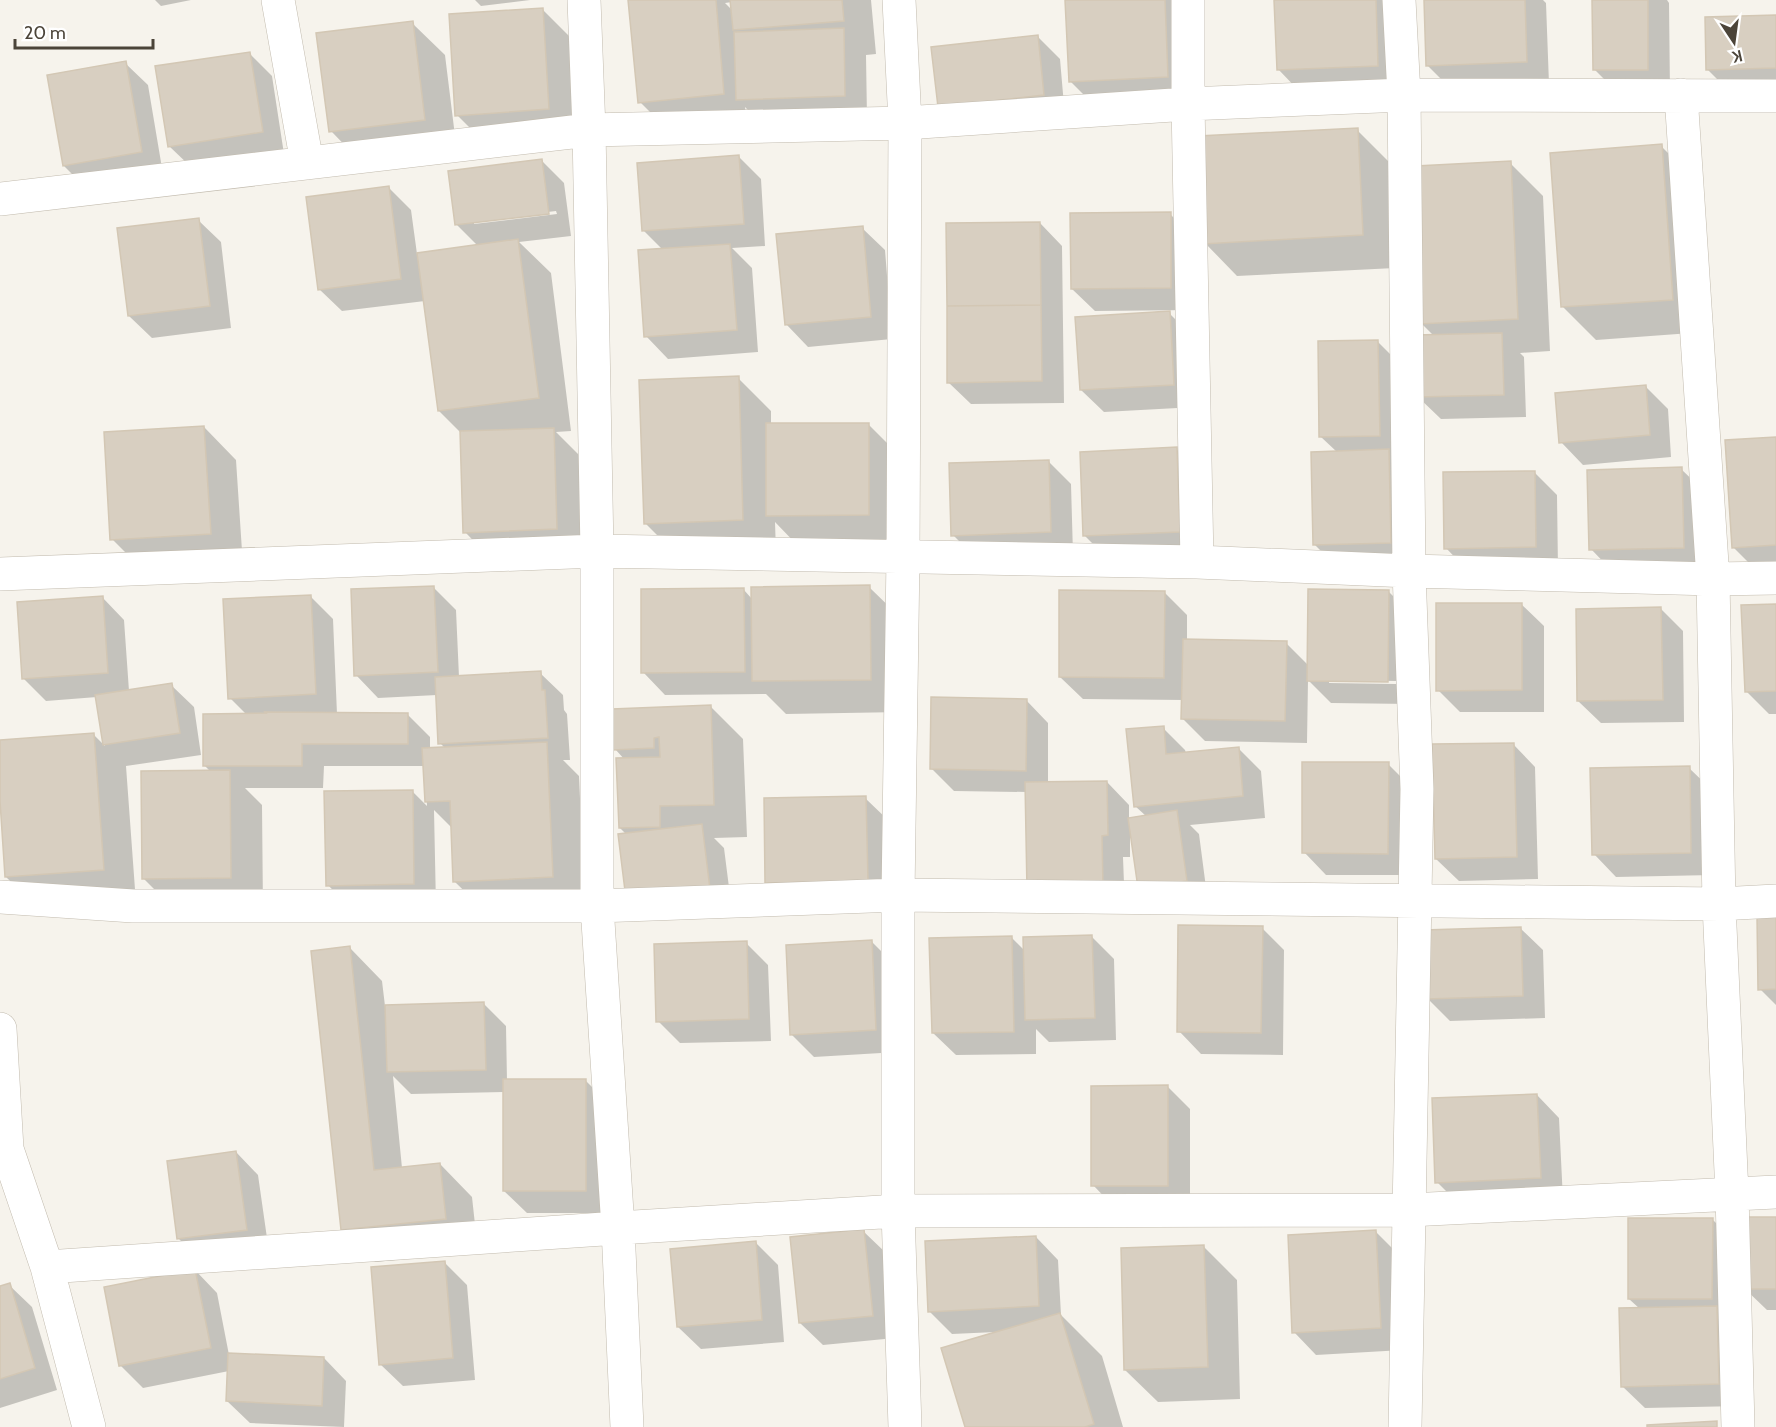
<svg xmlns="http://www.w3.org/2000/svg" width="1776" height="1427" viewBox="0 0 1776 1427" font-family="Cabin,sans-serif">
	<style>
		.shadow { fill: #0003; fill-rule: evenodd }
		.building { fill: #d8cfc1; stroke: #d3c7b4; stroke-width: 1.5 }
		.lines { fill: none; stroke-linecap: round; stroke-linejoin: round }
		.minor-casing { stroke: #c2bbae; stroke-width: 34 }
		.minor { stroke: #fff; stroke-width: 33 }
	</style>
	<rect width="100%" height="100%" fill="#f6f3ec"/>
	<!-- shadow -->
	<path class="shadow" d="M155,0H191L161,6Z
		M475,0H530L481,6Z
		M630,0H871L876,54L866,55L867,118L760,122L745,107L746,116L662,124L640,102ZM732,2L733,11L725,3Z
		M1066,0H1181L1200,109L1103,114L1070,81Z
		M1275,0H1388L1399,88L1300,92L1278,69Z
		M1425,0H1543L1546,3L1549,84L1450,88L1427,65Z
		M1594,0H1667L1669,3L1670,92H1617L1594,69Z
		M542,9L575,42L581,141L490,148L457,115Z
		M1776,17V91L1730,92L1707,69Z
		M412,23L445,55L457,152L363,164L331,131Z
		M1038,37L1060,59L1065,117L962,128Z
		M249,53L272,76L284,154L192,168L169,146Z
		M125,63L148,85L163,174L86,188L64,166Z
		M1357,130L1390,163L1395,268L1237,276L1205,243Z
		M1661,146L1694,179L1705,332L1596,340L1563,307Z
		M738,156L761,179L765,246L732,248L752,268L758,352L668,359L646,336L663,250L644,231Z
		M541,160L564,183L571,236L519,242L551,273L571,431L556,432L586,462L589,561L497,565L465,532L461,433L439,411L425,301L342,311L319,289L389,188L411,210L417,254L478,246L456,224ZM556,211L557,214L474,224V221Z
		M1510,163L1543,196L1550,351L1520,353L1524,357L1526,417L1441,419L1418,397L1434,336L1421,323Z
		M1170,214L1192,236L1193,310L1095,311L1072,289Z
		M198,220L221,242L231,328L152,338L129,316Z
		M1040,223L1062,246L1064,403L971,404L948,382Z
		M862,228L885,250L892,339L808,347L786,324Z
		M1167,311L1191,335L1196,407L1104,412L1081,390L1167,313Z
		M1377,341L1400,364L1413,565L1337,567L1315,545L1337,452L1321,437Z
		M738,378L771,411V424H868L901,457V548H800L775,522L776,552L678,556L645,523Z
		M1645,386L1668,409L1671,457L1583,465L1561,442Z
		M204,427L236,460L243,566L145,572L112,539Z
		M1776,438V568L1756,570L1733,547Z
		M1176,449L1198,471L1202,554L1107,558L1084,535Z
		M1048,461L1071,484L1073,554L975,557L953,535Z
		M1681,469L1704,491L1706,570L1613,572L1591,549Z
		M1534,472L1557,495L1558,569L1468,571L1446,548Z
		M433,587L456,610L459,677L540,673L563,695L564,710L567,714L570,760H563L579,776L585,909L488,914L455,882L452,828L434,810L436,906L350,908L328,885L412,791L427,806L425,766H324L323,788H245L262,805L263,910L177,912L144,879L211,772L204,765L247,715L230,698L310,596L333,619L337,714H407L430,737V749L445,748L440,743L437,695L378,698L356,675Z
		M869,587L902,619L903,712L786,714L766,694L665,695L643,672L744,590L752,599Z
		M1388,591L1411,614L1410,704L1331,703L1308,680L1307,743L1205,741L1182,718L1183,700L1083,699L1060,677L1164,592L1187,615V641L1286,643L1309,666ZM1329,680L1396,681V684L1329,683Z
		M102,597L124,620L129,691L171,685L194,707L201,755L126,766L136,903L39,909L6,877L0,779V742L94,735L105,746L97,697L46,701L24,679Z
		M1521,604L1544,626V712H1460L1438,690Z
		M1776,606V714H1769L1747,692Z
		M1661,609L1683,631L1684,722L1601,723L1578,701Z
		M1026,700L1048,723V783L1107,782L1129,805V819L1146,816L1135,806L1163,728L1185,750L1186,753L1238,748L1261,771L1265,818L1190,825L1199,834L1208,903L1162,909L1132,831H1130V857H1123L1125,910L1027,792L954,791L931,768Z
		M710,706L743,739L747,837L714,838L724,848L732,911L649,921L627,898V835L620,828L625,760L615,749Z
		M1513,744L1535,767L1538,879L1459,881L1436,859Z
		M1388,764L1410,786V875H1326L1304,852Z
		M1689,768L1712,790L1713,875L1616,877L1594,854Z
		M865,798L888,820L889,903L789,904L767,882Z
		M1776,917V1005L1760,989Z
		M1262,928L1284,950L1283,1055L1201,1054L1179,1031Z
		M1520,928L1543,950L1545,1018L1450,1021L1428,999Z
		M1092,937L1114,959L1116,1040L1049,1042L1036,1029V1054L956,1055L933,1033L1012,938L1024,950Z
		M871,941L894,964L898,1052L814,1057L792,1035Z
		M746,943L768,965L771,1041L680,1043L658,1021Z
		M350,948L382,981L385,1006L484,1004L506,1026L507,1081H586L608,1103L607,1213H527L504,1191V1092L411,1094L393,1076L402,1168L440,1164L472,1197L478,1252L375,1262L342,1230Z
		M1167,1086L1190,1109V1208H1115L1093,1185Z
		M1537,1095L1559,1118L1563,1200L1459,1204L1437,1182Z
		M236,1152L258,1175L269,1252L201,1261L178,1238Z
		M1776,1219V1310H1767L1744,1288Z
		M1713,1220L1735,1242L1741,1406L1645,1408L1622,1386L1640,1309L1629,1299Z
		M863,1231L886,1253L895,1338L823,1345L800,1323Z
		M1376,1232L1398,1254L1403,1350L1316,1355L1294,1332Z
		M1036,1237L1058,1260L1061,1315L1102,1356L1123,1427H967L996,1332L952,1334L930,1312Z
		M756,1243L778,1265L784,1342L701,1349L678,1327Z
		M1204,1247L1237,1280L1240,1399L1158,1402L1125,1370Z
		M445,1263L467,1285L475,1380L403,1386L380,1364Z
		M195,1270L217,1293L229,1355L324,1358L346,1381L344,1427L250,1423L227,1401L229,1371L143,1388L121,1366Z
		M9,1285L32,1307L57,1390L0,1408V1288Z"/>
	<!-- building -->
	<path class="building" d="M628,0H716L724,94L638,103Z
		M730,0H842L844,21L733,30Z
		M1065,0H1165L1168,77L1069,82Z
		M1274,0H1376L1378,66L1277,70Z
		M1424,0H1525L1527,62L1426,66Z
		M1592,0H1648V70H1593Z
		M543,8L549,109L455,116L449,14Z
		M1776,15V68L1706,70L1705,17Z
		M413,21L425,120L329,132L316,33Z
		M844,28L845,96L736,100L734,32Z
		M1038,35L1044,95L938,107L931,47Z
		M250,52L263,132L168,147L155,66Z
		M126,61L142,152L63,166L47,75Z
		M1358,128L1363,235L1203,244L1198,136Z
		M1662,144L1673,300L1561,307L1550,153Z
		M739,155L744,224L642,231L637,163Z
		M542,159L549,214L455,225L448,171Z
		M1511,161L1518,319L1419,324L1416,166Z
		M389,186L401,279L318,290L306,197Z
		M1171,212V288L1071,289L1070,213Z
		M199,218L210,306L128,316L117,228Z
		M1040,222L1041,305L947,306L946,223Z
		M863,226L871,317L785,325L776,234Z
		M518,239L539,398L438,411L417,253Z
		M730,244L737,330L644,337L638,250Z
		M1041,305L1042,381L947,383V306Z
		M1170,311L1174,385L1080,390L1075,317Z
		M1502,333L1504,395L1417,397L1415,335Z
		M1378,340L1380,436L1319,437L1318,341Z
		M739,376L743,520L644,524L639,380Z
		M1646,385L1650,435L1559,443L1555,393Z
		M766,423H869V515L766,516Z
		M204,426L211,534L110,540L104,432Z
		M554,428L557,529L463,533L460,431Z
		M1776,437V545L1732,548L1725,440Z
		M1177,447L1180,532L1083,536L1080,452Z
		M1389,449L1391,543L1313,545L1311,452Z
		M1049,460L1051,532L951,536L949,463Z
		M1682,467L1684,548L1589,550L1587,470Z
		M1535,471L1536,547L1444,549L1443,472Z
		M870,585L871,680L752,681L751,587Z
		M434,586L438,672L354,676L351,589Z
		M744,588L745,672L641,673V589Z
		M1308,589L1389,590L1388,682L1307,681Z
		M1059,590L1165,591L1164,678L1059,677Z
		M311,595L316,694L228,699L223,599Z
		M103,596L108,673L22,679L17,602Z
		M1436,603H1522V690L1436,691Z
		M1776,604V691L1745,692L1741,605Z
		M1661,607L1663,700L1577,701L1576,609Z
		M1183,639L1287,641L1285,721L1181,719Z
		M541,671L542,690H545L548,738L438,744L435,677Z
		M172,683L180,733L103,745L95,695Z
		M931,697L1027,699L1026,771L930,769Z
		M711,705L714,805L660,806V827L619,828L616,758L660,757L659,737L654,738V748L613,750L612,709Z
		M265,712L408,713V744H302V766H203V714L266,713Z
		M1164,726L1166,754L1239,747L1243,796L1134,807L1126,729Z
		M94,733L104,870L5,877L0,801V740Z
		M547,742L553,877L453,882L450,801L425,802L422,748Z
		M1514,743L1517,857L1435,859L1432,744Z
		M1302,762H1389L1388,854L1302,853Z
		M1690,766L1691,853L1592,855L1590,768Z
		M230,770L231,878L142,879L141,771Z
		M1107,781L1108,835L1102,836L1103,888L1027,890L1025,782Z
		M413,790L414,884L326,886L324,791Z
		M866,796L868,881L765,883L764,798Z
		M1177,810L1187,881L1138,888L1128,818Z
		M702,824L710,889L626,899L618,834Z
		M1757,916H1776V989L1758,990Z
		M1178,925L1263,926L1261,1033L1177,1032Z
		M1521,927L1523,996L1426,999L1424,930Z
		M1092,935L1095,1018L1025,1020L1023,937Z
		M1012,936L1014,1032L932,1033L929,938Z
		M872,940L876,1030L790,1035L786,945Z
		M747,941L749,1019L656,1022L654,944Z
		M350,946L374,1170L440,1163L446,1219L341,1230L311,951Z
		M484,1002L486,1070L387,1072L385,1005Z
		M503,1079H586V1191H503Z
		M1168,1085V1186H1091V1086Z
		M1537,1094L1541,1178L1435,1183L1432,1098Z
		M236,1151L247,1230L177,1239L167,1161Z
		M1744,1217H1776V1289H1743Z
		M1628,1218H1713L1712,1299H1628Z
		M864,1229L873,1316L799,1323L790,1237Z
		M1376,1230L1381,1328L1292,1333L1288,1235Z
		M1036,1236L1039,1306L928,1312L925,1241Z
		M756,1241L762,1320L677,1327L670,1249Z
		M1204,1245L1208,1367L1124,1370L1121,1248Z
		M445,1261L453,1358L379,1365L371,1267Z
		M195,1269L211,1348L119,1366L104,1287Z
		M10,1283L35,1368L0,1379V1286Z
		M1717,1306L1719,1384L1621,1387L1619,1308Z
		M1060,1313L1094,1424L1085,1427H965L941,1348Z
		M228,1353L324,1357L322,1406L226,1401Z
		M1717,1421V1427H1647V1425Z"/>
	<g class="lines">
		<!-- minor casing -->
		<g class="minor-casing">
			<path id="minor" d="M278,0L307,163
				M584,0L589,130L597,551V906L618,1228L627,1427
				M899,0L905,123L903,557L898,895V1211L905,1427
				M1188,0V104L1197,562
				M1399,0L1404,95L1409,571L1417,789L1405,1427
				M1681,95L1713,579L1719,904L1732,1194L1738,1427
				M0,199L589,130L905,123L1188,104L1404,95L1776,96
				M0,574L597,551L1197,562L1409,571L1713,579L1776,578
				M0,897L133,906H597L898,895L1719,904L1776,901
				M0,1029L7,1149L47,1267L89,1427
				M47,1267L618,1228L898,1211L1409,1210L1776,1192"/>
		</g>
		<!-- minor -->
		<use href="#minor" class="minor"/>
	</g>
	<!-- north arrow -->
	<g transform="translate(1734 42) rotate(167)" stroke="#ffffff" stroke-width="4.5" paint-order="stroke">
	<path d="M0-4.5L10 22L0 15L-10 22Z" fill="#4b4439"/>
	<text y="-9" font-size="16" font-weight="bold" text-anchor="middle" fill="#4b4439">K</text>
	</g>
	<!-- scale -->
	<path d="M15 39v9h138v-9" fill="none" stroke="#4b4439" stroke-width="3"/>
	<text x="24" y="39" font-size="18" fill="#4b4439" stroke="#ffffff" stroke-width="4.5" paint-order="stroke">20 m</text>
</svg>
